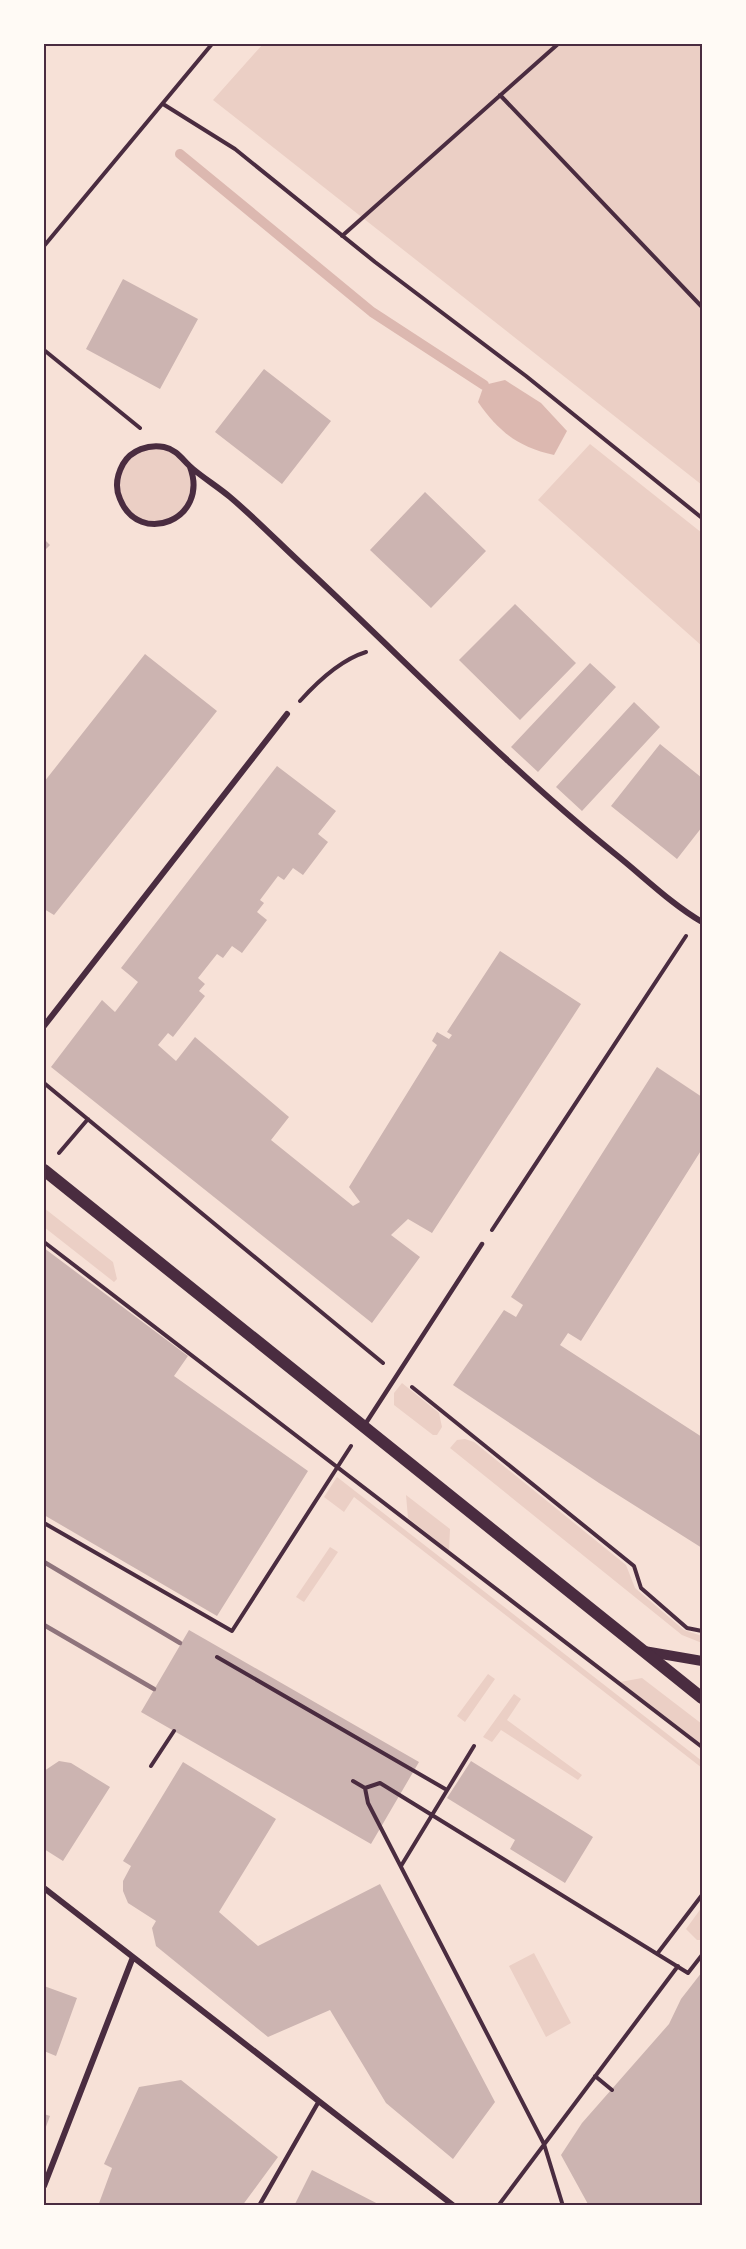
<svg xmlns="http://www.w3.org/2000/svg" width="746" height="2249" viewBox="0 0 746 2249" font-family="'Varela Round',sans-serif">
	<style>
		.green { fill: #ebcfc5 }
		.water { fill: #dcb8b0 }
		.lines { fill: none; stroke-linecap: round; stroke-linejoin: round }
		.stream { stroke: #dcb8b0; stroke-width: 10 }
		.building { fill: #ccb4b1 }
		.path { stroke: #4a2c40; stroke-width: 4 }
		.service { stroke: #4a2c40; stroke-width: 4.5 }
		.minor { stroke: #4a2c40; stroke-width: 6 }
		.tertiary { stroke: #4a2c40; stroke-width: 10 }
		.secondary { stroke: #4a2c40; stroke-width: 12 }
		.rail { stroke: #8f747c; stroke-width: 4.5 }
		.neatline { fill: none; stroke: #4a2c40; stroke-width: 2 }
	</style>
	<rect width="100%" height="100%" fill="#f7e1d7"/>
	<!-- green -->
	<path class="green" d="M263,44H702V485L213,100Z
		M590,444L702,533V646L538,500Z
		M117 485a38 38 0 1 1 76 0a38 38 0 1 1-76 0Z
		M44,1208L113,1262L117,1279L114,1282L44,1227Z
		M402,1383L439,1413L442,1427L437,1435H433L394,1405V1393Z
		M465,1439L474,1442L626,1565L635,1588L684,1630L702,1636V1643L682,1635L450,1448L457,1440Z
		M337,1477L702,1761V1768L354,1497L344,1512L324,1497Z
		M406,1495L450,1529L449,1551L408,1518Z
		M330,1547L338,1552L304,1602L296,1597Z
		M488,1674L495,1679L465,1722L457,1716Z
		M642,1678L702,1724V1745L620,1682Z
		M514,1694L521,1699L507,1720L582,1775L578,1780L501,1730L492,1742L483,1737Z
		M702,1907V1940H697L686,1929Z
		M534,1953L571,2023L546,2037L509,1966Z"/>
	<!-- water -->
	<path class="water" d="M505,380L541,403L567,431L554,455C518,447 499,432 478,402L484,385Z"/>
	<g class="lines">
		<!-- stream -->
		<path class="stream" d="M180,154L372,312L484,385"/>
	</g>
	<!-- building -->
	<path class="building" d="M123,279L198,319L160,389L86,349Z
		M264,369L331,421L282,484L215,432Z
		M425,492L486,551L431,608L370,550Z
		M44,539L50,545L44,551Z
		M515,604L576,663L520,720L459,660Z
		M145,654L217,711L54,915L44,909V782Z
		M590,663L616,687L538,772L511,747Z
		M634,702L660,727L582,811L556,787Z
		M660,744L702,778V827L677,859L611,806Z
		M277,766L336,811L318,834L328,842L303,875L293,868L284,880L278,876L260,900L264,903L257,912L267,920L242,953L232,946L223,958L217,954L198,978L205,984L199,991L205,996L173,1037L168,1033L158,1045L176,1061L195,1037L289,1117L271,1140L353,1206L360,1202L349,1187L437,1045L432,1041L437,1032L449,1039L452,1035L447,1032L500,951L581,1004L432,1233L408,1219L391,1235L420,1257L372,1323L51,1067L102,1000L115,1012L138,982L121,968Z
		M657,1067L702,1097V1149L581,1341L568,1333L560,1345L702,1437V1548L599,1483L453,1385L504,1310L516,1317L523,1305L511,1297Z
		M44,1248L188,1356L174,1376L308,1471L217,1616L44,1515Z
		M189,1630L419,1762L371,1844L141,1712Z
		M59,1761L71,1763L110,1787L63,1861L44,1849V1771Z
		M471,1761L593,1837L565,1883L510,1849L515,1840L447,1798Z
		M183,1762L276,1819L219,1912L258,1946L380,1884L495,2102L453,2159L386,2103L330,2010L268,2037L156,1946L152,1928L156,1921L128,1903L123,1891V1881L131,1866L123,1861Z
		M702,1972V2206H589L561,2155L582,2123L669,2024L681,1999Z
		M44,1986L77,1998L56,2056L44,2051Z
		M181,2080L278,2157L242,2206H98L112,2168L104,2164L139,2087Z
		M44,2114L50,2116L44,2132Z
		M312,2170L382,2206H294Z"/>
	<g class="lines">
		<!-- path -->
		<path class="path" d="M500,95L702,307
			M163,104L235,149L375,262L526,376L702,518
			M342,236L558,44
			M44,246L212,44
			M44,350L140,428
			M300,701C318,681 340,660 366,652
			M44,1083L383,1363
			M59,1153L88,1119
			M492,1230L686,936
			M44,1242L702,1747
			M412,1387L634,1566L641,1588L687,1628L702,1631
			M44,1523L232,1631L351,1446
			M217,1657L447,1790
			M151,1766L174,1731
			M353,1781L365,1788L380,1783L688,1973L702,1955
			M365,1788L368,1803L544,2144L563,2206
			M401,1866L474,1746
			M657,1954L702,1895
			M595,2076L612,2090
			M498,2206L678,1966"/>
		<!-- service -->
		<path class="service" d="M364,1426L482,1244
			M259,2206L319,2101"/>
		<!-- minor -->
		<path class="minor" d="M190,467C210,520 139,547 120,499C115,488 117,475 123,464C131,450 149,444 164,447C178,450 183,461 193,469C205,479 218,487 230,497C256,519 280,544 305,567C408,663 505,765 614,853C643,876 671,904 702,922
			M44,1026L287,714
			M44,1888L454,2206
			M44,2186L133,1957"/>
		<!-- tertiary -->
		<path class="tertiary" d="M644,1651L702,1661"/>
		<!-- secondary -->
		<path class="secondary" d="M44,1170L702,1698"/>
		<!-- rail -->
		<path class="rail" d="M44,1562L180,1643
			M44,1625L154,1689"/>
	</g>
	<!-- border -->
	<rect width="746" height="2249" fill="none" stroke="#fffaf5" stroke-width="90"/>
	<rect x="45" y="45" width="656" height="2159" class="neatline"/>
</svg>
